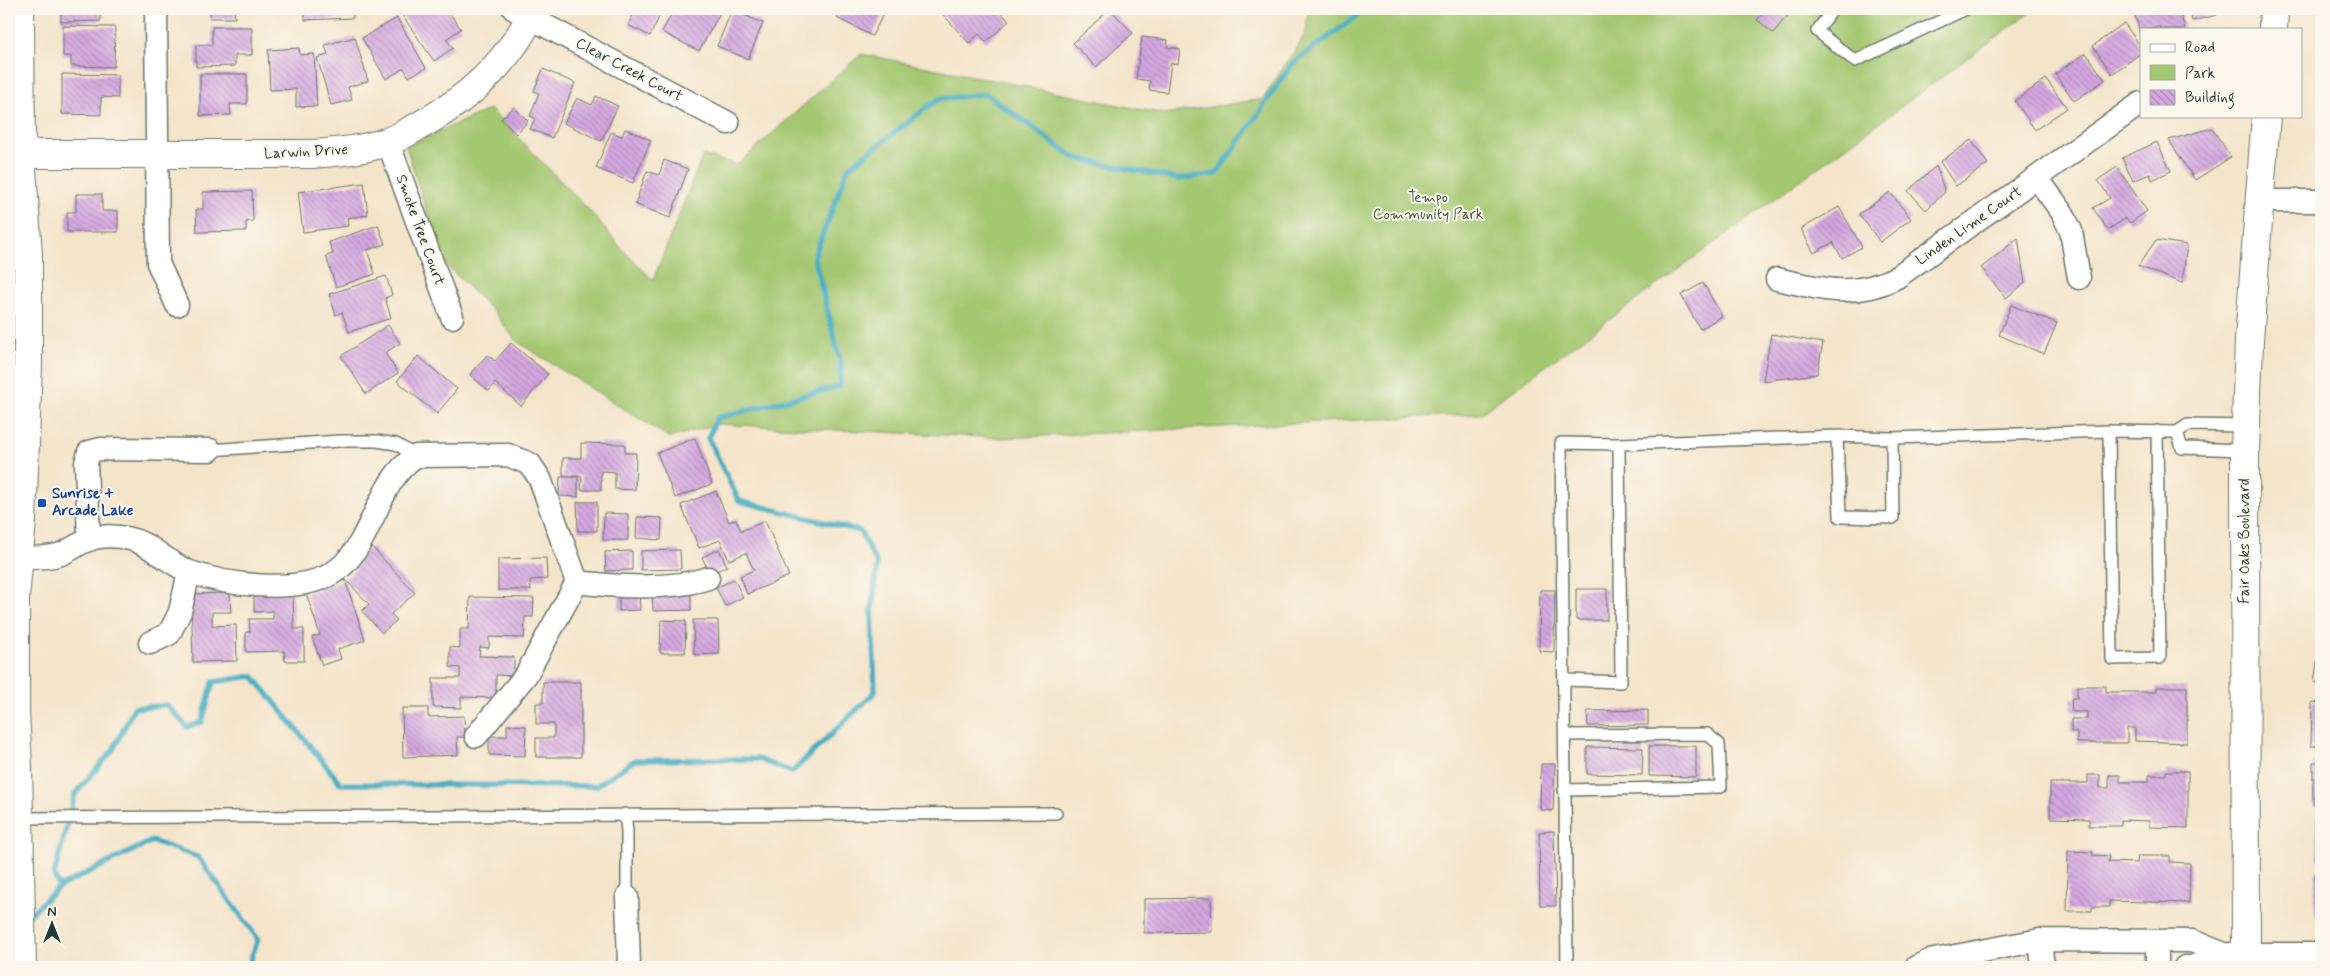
<svg xmlns="http://www.w3.org/2000/svg" width="2330" height="976" viewBox="0 0 2330 976" font-family="Mynerve,sans-serif">
	<style>
		.green { fill: #a4c771; stroke: #628252 }
		.lines { fill: none; stroke-linecap: round; stroke-linejoin: round }
		.stream { stroke: #42acc1; stroke-width: 5.5 }
		.building { fill: url(#building-back-hatch) }
		.lane-casing { stroke: #6a7768; stroke-width: 14 }
		.street-casing { stroke: #6a7768; stroke-width: 25 }
		.secondary-casing { stroke: #6a7768; stroke-width: 30 }
		.primary-casing { stroke: #6a7768; stroke-width: 30 }
		.lane { stroke: #fff; stroke-width: 11 }
		.street { stroke: #fff; stroke-width: 22 }
		.secondary { stroke: #fff; stroke-width: 28 }
		.primary { stroke: #fff; stroke-width: 28 }
		.transit-dot { fill: #1a4fb4; stroke: #fbf7ec; stroke-width: 2 }
		.labels { text-anchor: middle; dominant-baseline: central; stroke-width: 4; stroke-linejoin: round; paint-order: stroke }
		.street-label { font-size: 15px; fill: #1f3d34; stroke: #fbf7ec }
		.park-label { font-size: 15px; fill: #406043; stroke: #fbf7ec }
		.transit-label { font-size: 15px; font-weight: bold; fill: #164399; stroke: #fbf7ec; text-anchor: start }
	</style>
	<defs>
		<pattern id="building-back-hatch" width="6" height="6" patternUnits="userSpaceOnUse" patternTransform="scale(1.25)"><rect width="6" height="6" fill="#d5a7e1"/><path d="M-1 5l2 2M0 0l6 6M5-1l2 2" fill="none" stroke="#ac89b7"/></pattern>
	</defs>
	<rect width="100%" height="100%" fill="#fbf7ec"/>
	<filter id="ink" filterUnits="userSpaceOnUse"><feTurbulence type="fractalNoise" baseFrequency=".02" numOctaves="2"/><feDisplacementMap in="SourceGraphic" scale="10" xChannelSelector="R" yChannelSelector="G"/><feConvolveMatrix kernelMatrix="1 2 1 2 8 2 1 2 1" color-interpolation-filters="sRGB"/></filter>
	<filter id="wash" filterUnits="userSpaceOnUse"><feTurbulence type="fractalNoise" baseFrequency=".0096" numOctaves="4" result="noise"/><feDisplacementMap in="SourceGraphic" scale="20" xChannelSelector="R" yChannelSelector="G"/><feGaussianBlur stdDeviation="1.12" result="paint"/><feColorMatrix in="noise" values="0 0 0 0 0 0 0 0 0 0 0 0 0 0 0 0 0 1.4 0 .05"/><feComposite in="paint" operator="in"/></filter>
	<g filter="url(#wash)">
		<rect width="100%" height="100%" fill="#f4e4ca"/>
		<!-- green -->
		<path class="green" d="M1308,9H2035L1480,414L1003,438L716,424L670,438L516,341L495,313L443,262L406,146L490,109L586,207L623,250L653,280L703,155L737,165L861,54L1164,114L1263,99L1306,33Z"/>
		<g class="lines">
			<!-- stream -->
			<path class="stream" d="M1263,106L1292,64L1366,9
				M923,110L939,99L986,94L1075,158L1178,179L1216,174L1261,110
				M59,887L54,875L75,794L113,750L134,708L167,705L187,727L202,722L213,682L253,676L341,784L596,786L635,760L758,759L792,772L875,692L872,611L877,564L860,531L739,501L708,438L717,418L840,386L841,364L814,257L848,168L920,113
				M30,914L59,887L152,841L198,857L258,939L248,967"/>
		</g>
		<g id="blocks">
			<!-- building -->
			<path class="building" d="M61,9H100L101,21L61,22Z
				M210,9H234L235,18H210Z
				M305,9H353V18L305,20Z
				M404,9H447L461,29L446,39L453,48L434,61L400,12Z
				M620,9H663L650,36L628,25L633,15Z
				M674,9H722L699,51L662,32Z
				M842,9H886L872,36L837,18Z
				M938,9H998L1009,21L986,42L979,34L969,43Z
				M1110,9L1133,33L1096,67L1073,43Z
				M1766,9H1783L1789,14L1773,33L1757,20Z
				M2133,9H2179L2185,29H2161L2160,27L2141,29V35Z
				M2190,9H2216L2217,15L2192,21Z
				M732,10L763,23L748,59L717,46Z
				M397,18L426,68L409,77L404,68L386,79L362,38Z
				M2124,23L2141,47V53L2112,74L2093,46Z
				M63,26L115,27L114,67L71,66V56H63Z
				M212,27H252V55H235V66L196,67V45H212Z
				M355,37L368,81L348,87L352,100L331,105L317,58L328,55L325,45Z
				M1142,37L1168,40L1167,47L1180,49L1178,64L1171,63L1167,92L1149,90L1150,81L1136,79Z
				M299,48L300,55L314,54L317,106L296,107V89L270,90L268,50Z
				M2086,53L2105,80L2074,101L2055,74Z
				M543,69L575,83L552,138L530,129L535,118L530,116L539,93L534,91Z
				M62,74L118,75V98L101,97V115L62,114Z
				M200,74H247V104H230L231,115L200,116Z
				M2046,79L2067,108L2035,130L2015,101Z
				M596,96L618,106L601,141L564,123L577,98L592,105Z
				M514,107L528,121L516,134L501,119Z
				M2212,128L2231,157L2195,180L2169,140Z
				M625,129L651,140L633,183L596,168L611,132L622,136Z
				M1971,140L1988,164L1956,186L1940,162Z
				M2157,142L2171,171L2152,180L2150,174L2133,181L2122,158Z
				M664,160L688,169L670,218L635,204L647,171L659,175Z
				M1936,166L1945,192L1926,210L1908,191Z
				M2117,167L2147,211L2130,223L2126,218L2108,230L2093,208L2110,198L2098,180Z
				M364,183L368,215L347,218L348,226L303,232L298,192Z
				M252,191L253,221L246,222V231L197,232L196,209H203V192Z
				M1890,192L1911,219L1880,242L1859,214Z
				M76,194H102V211H118V232H67V212H76Z
				M1839,207L1862,247L1842,258L1833,242L1814,253L1801,229Z
				M378,225L385,244L367,250L375,274L336,287L326,256L333,254L329,242Z
				M2018,238L2025,283L2006,298L1981,268Z
				M2156,240L2187,245L2182,283L2138,266Z
				M386,276L392,295L385,298L391,318L349,332L342,312L336,315L329,294Z
				M1703,283L1722,316L1700,329L1681,295Z
				M2011,305L2057,323L2044,354L1999,335Z
				M388,325L400,343L385,353L398,373L366,394L341,356Z
				M1771,334L1823,343L1817,374L1763,381Z
				M511,343L548,374L521,406L495,383L489,391L470,375L487,355L495,361Z
				M418,356L457,389L437,414L397,381Z
				M695,438L712,484L675,498L657,453Z
				M581,443L625,444V453H636L635,490L615,489V472L601,471V490H581L582,476H563V458H581Z
				M560,477H578V497L559,496Z
				M716,491L729,522L736,519L741,531L765,521L789,576L747,594L740,576L754,570L746,553L729,560L720,540L699,548L681,505Z
				M577,502H597V531H578Z
				M604,513L628,514V540H603Z
				M637,517L662,518L661,540L636,538Z
				M372,547L415,593L391,614L397,620L382,633L362,611L369,604L345,579L359,566L355,562Z
				M719,549L727,566L710,574L702,557Z
				M680,550L681,569L641,570V551Z
				M632,551V570L606,571L605,552Z
				M546,558L547,579L530,580L531,590H498V559Z
				M734,579L743,597L725,606L716,588Z
				M345,580L365,640L338,649L341,659L322,665L312,637L320,635L306,593Z
				M1576,589H1607V620H1576Z
				M691,590V610L653,611L652,591Z
				M1540,590H1555L1554,652L1539,651Z
				M639,591L640,610L619,611V592Z
				M230,593L231,612H212V626L236,625L237,661L193,662L191,594Z
				M293,593L294,629H304V661H285L284,651L246,652V632H250L249,619H273V611L254,612V594Z
				M470,597L534,598L533,617H525L524,638L489,637V648L480,647L479,656L514,657V676L496,675V698L461,697V708L433,707V678H460V668L450,667V647L460,648V629H469Z
				M661,620L686,621L685,653H660Z
				M693,620H718L719,654L694,655Z
				M2320,643L2321,644V683L2314,682Z
				M543,682H581V757H536V738H554V724H536V703H543Z
				M2077,686H2106V692H2156V687H2187V743L2135,741V728H2127V743H2077V732H2071V719H2087V712H2072L2071,698H2077Z
				M2312,702L2321,703V746H2311Z
				M402,708H428V717L464,716L465,737H457L458,755L403,757Z
				M1648,710V725L1588,726L1587,711Z
				M507,725L526,726L525,756L489,755V736H507Z
				M1649,746H1696V777L1649,776Z
				M1587,747L1643,748L1642,775L1587,774Z
				M2313,762H2321V805H2313Z
				M1541,764H1555L1553,811L1540,810Z
				M2166,771H2188V828L2149,827V821L2121,820V826H2089V819L2050,818V783H2088V775H2100V788H2109V775H2120V782H2149V775H2166Z
				M2316,818H2321V860H2317Z
				M1554,831L1556,906H1540L1539,832Z
				M2068,851L2093,852L2092,855L2109,856L2108,862L2137,863L2138,856H2170V862L2190,863L2189,903L2109,901V907H2092V911H2067Z
				M2315,873H2321V916H2315Z
				M1211,898L1212,932L1144,933V899Z"/>
		</g>
	</g>
	<g filter="url(#ink)">
		<use href="#blocks" fill-opacity="0" stroke="#6a7768" stroke-width="1"/>
		<g class="lines">
			<!-- lane casing -->
			<g class="lane-casing">
				<path id="lane" d="M1833,9L1817,31L1855,61L1966,9
					M2109,431L2112,659L2160,658L2157,431
					M2177,432L2182,448L2245,450
					M1837,436L1840,517L1893,518L1892,438
					M210,450L339,441H377L396,444L416,456
					M1565,680L1621,682L1619,444
					M1564,790L1721,787L1719,744L1707,734L1565,735
					M625,814L627,831V897
					M19,818L1056,813
					M1567,967L1561,443L1619,444L1837,436L1892,438L2109,431L2177,432L2188,425L2246,426"/>
			</g>
			<!-- street casing -->
			<g class="street-casing">
				<path id="street" d="M156,9L158,263L177,305
					M514,9L728,123
					M388,142L452,317
					M2037,178L2062,212L2071,231L2079,278
					M2260,201H2321
					M1777,279C1822,289 1854,299 1897,277L2141,103
					M89,539L86,463L89,452L100,449L210,450
					M9,559C24,557 43,559 58,555C69,552 78,543 89,540C101,535 117,536 130,539C150,543 170,565 190,572C226,585 296,594 331,574C373,550 374,483 416,456L508,455L530,464L540,479L577,582L526,675L476,736
					M577,582C615,587 673,590 708,578
					M150,643L169,634L180,612L189,572
					M627,897L629,967
					M2040,940L2043,967
					M2230,954H2321
					M1916,967L1929,961L2040,940L2192,941L2224,954L2192,967H2185
					M2157,967V941"/>
			</g>
			<!-- secondary casing -->
			<g class="secondary-casing">
				<path id="secondary" d="M2273,29L2274,9
					M21,154H314C338,152 363,150 386,142C397,139 407,132 417,127C467,100 510,62 534,9
					M2246,967L2245,450L2249,340L2266,116"/>
			</g>
			<!-- primary casing -->
			<g class="primary-casing">
				<path id="primary" d="M20,9L21,154L28,255V365L22,520L15,599V712L18,767L22,967"/>
			</g>
			<!-- lane -->
			<use href="#lane" class="lane"/>
			<!-- street -->
			<use href="#street" class="street"/>
			<!-- secondary -->
			<use href="#secondary" class="secondary"/>
			<!-- primary -->
			<use href="#primary" class="primary"/>
		</g>
	</g>
	<!-- markers -->
	<rect class="transit-dot" x="37" y="498" width="10" height="10" rx="2.5"/>
	<g class="labels">
		<!-- street labels -->
		<g class="street-label">
			<text transform="translate(629 70) rotate(28)">Clear Creek Court</text>
			<text transform="translate(306 152) rotate(-3)">Larwin Drive</text>
			<text transform="translate(1969 226) rotate(-35)">Linden Lime Court</text>
			<text transform="translate(420 230) rotate(70)">Smoke Tree Court</text>
			<text transform="translate(2245 541) rotate(-90)">Fair Oaks Boulevard</text>
		</g>
		<!-- park labels -->
		<g class="park-label">
			<text x="1428" y="198">Tempo<tspan x="1428" dy="17">Community Park</tspan></text>
		</g>
		<!-- transit labels -->
		<g class="transit-label">
			<text x="52" y="494">Sunrise +<tspan x="52" dy="17">Arcade Lake</tspan></text>
		</g>
	</g>
	<!-- margin -->
	<rect width="2330" height="976" fill="none" stroke="#fbf7ec" stroke-width="30"/>
	<!-- legend -->
	<rect x="2140" y="28" width="162" height="90" fill="#fbf7ec" stroke="#a3ada2"/>
	<rect x="2150" y="44" width="25" height="8" fill="#ffffff" stroke="#a3ada2"/>
	<text x="2185" y="52" font-size="15" fill="#1f3d34">Road</text>
	<rect x="2150" y="65" width="25" height="15" fill="#a4c771" stroke="#a3ada2"/>
	<text x="2185" y="78" font-size="15" fill="#1f3d34">Park</text>
	<rect x="2150" y="90" width="25" height="15" fill="url(#building-back-hatch)" stroke="#a3ada2"/>
	<text x="2185" y="102" font-size="15" fill="#1f3d34">Building</text>
	<!-- north arrow -->
	<g transform="translate(52 924)" stroke="#fbf7ec" stroke-width="4" paint-order="stroke">
	<path d="M0-4L9 19L0 12L-9 19Z" fill="#1f3d34"/>
	<text y="-8" font-size="14" font-weight="bold" text-anchor="middle" fill="#1f3d34">N</text>
	</g>
</svg>
